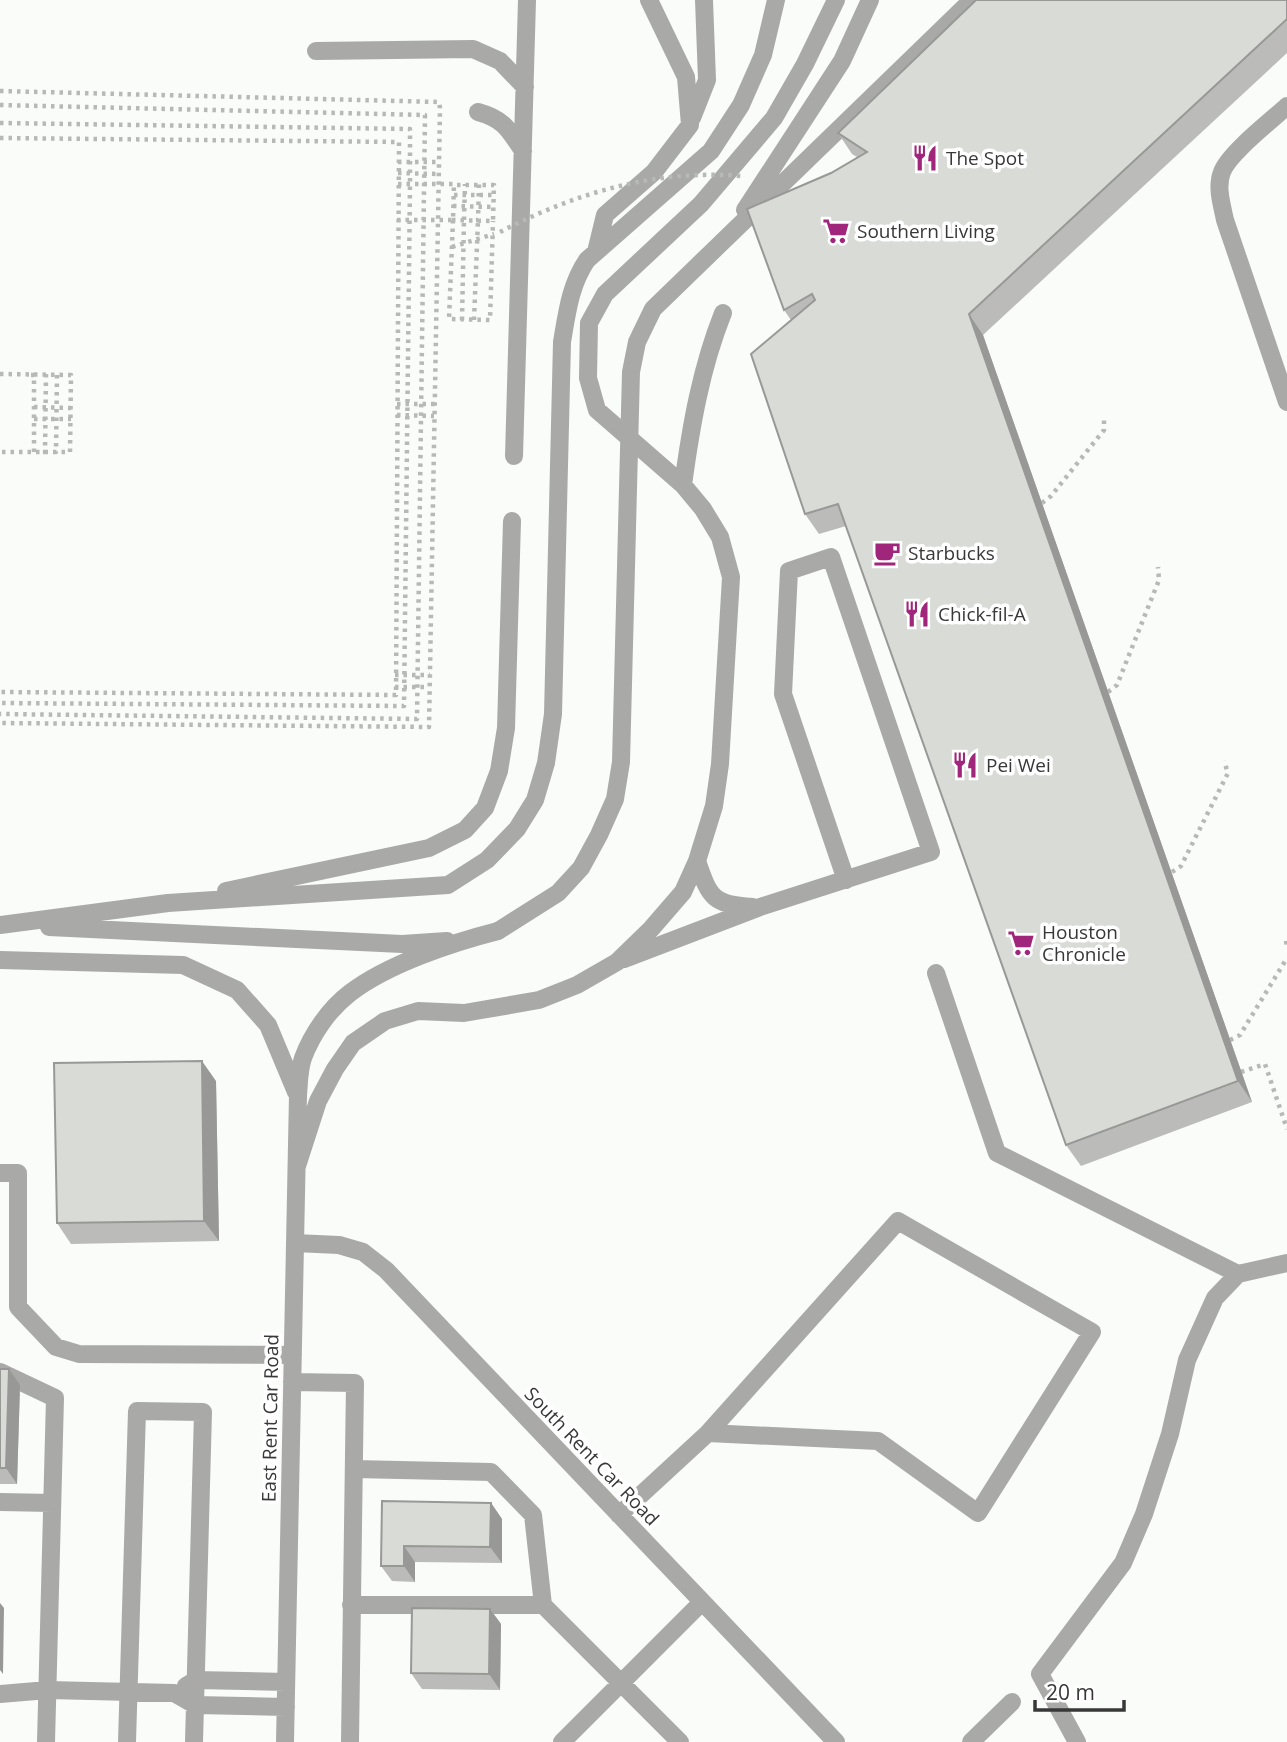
<svg xmlns="http://www.w3.org/2000/svg" width="1287" height="1742" viewBox="0 0 1287 1742" font-family="'Open Sans',sans-serif">
	<style>
		.lines { fill: none; stroke-linecap: round; stroke-linejoin: round }
		.path { stroke: #b6b9b6; stroke-width: 4.5; stroke-dasharray: 3.5 5; stroke-linecap: butt }
		.service { stroke: #a9aaa8; stroke-width: 18 }
		.path-bridge { stroke: #b6b9b6; stroke-width: 4.5; stroke-dasharray: 3.5 5; stroke-linecap: butt }
		.service-bridge { stroke: #a9aaa8; stroke-width: 18 }
		.wall { fill: #bbbcb9 }
		.shaded-wall { fill: #989996 }
		.building { fill: #d9dbd7; stroke: #989996; stroke-width: 2 }
		.labels { text-anchor: middle; dominant-baseline: central; stroke-width: 7; stroke-linejoin: round; paint-order: stroke }
		.poi-label { font-size: 19px; fill: #373837; stroke: #fff; text-anchor: start }
		.street-label { font-size: 19px; fill: #373837; stroke: #fff }
	</style>
	<rect width="100%" height="100%" fill="#f9fcf8"/>
	<g class="lines">
		<!-- path -->
		<path class="path" d="M0,91L439,102L440,108L429,727L0,723
			M0,105L425,115L417,719L0,714
			M0,123L410,129V184L404,706L0,703
			M0,138L399,142L396,695L0,692
			M398,162H439
			M398,173L438,174
			M454,195H493
			M453,206L493,207
			M397,220H453L454,184H398
			M452,220L493,221L494,185H453
			M453,220L449,319L490,320L493,221
			M464,220L465,184
			M476,220H478L479,184H477
			M452,247L494,234
			M462,320L464,220
			M474,320L478,220
			M0,374L71,375L70,452H0
			M31,375H34V452H32
			M397,404H435
			M34,407L71,408
			M397,415L434,416
			M34,419H71
			M43,452H45L46,374H43
			M53,452H56L57,374
			M1042,503L1051,496L1104,430V419
			M395,675H430
			M395,687H429
			M1108,692L1117,685L1159,580L1158,567
			M1172,872L1181,866L1228,773L1224,761
			M1286,941L1287,947
			M1230,1040L1240,1035L1287,958
			M1241,1072L1265,1064L1287,1129"/>
		<!-- service -->
		<path class="service" d="M316,51L473,49L500,61L525,87
			M1287,106C1271,121 1229,153 1222,172C1216,187 1222,205 1225,220L1287,402
			M478,112C504,119 509,130 523,151
			M692,118L707,80L704,0
			M596,252L605,215L654,172L690,125L686,77L649,0
			M514,456L527,0
			M683,485C691,426 701,368 723,313
			M697,861C710,899 713,904 753,907
			M226,891L429,848L465,830L485,808L499,771L506,728L512,521
			M0,925L168,903L448,885L487,860L517,829L535,800L546,763L553,714L562,342C567,313 570,285 587,260L711,151L741,105L763,55L776,0
			M49,927L402,944L447,941
			M624,959L760,907L931,852L831,557L789,571L783,694L846,880
			M0,960L183,965L237,990L268,1025L296,1092
			M936,973L997,1153L1238,1274
			M297,1166L318,1101L335,1069L353,1043L385,1021L418,1011L464,1013L539,1000L577,985L617,962L651,929L683,892L697,861L714,806L720,764L731,577L720,537L703,509L683,485L597,410L588,378L589,323L605,294L701,204L774,118L805,64L836,0
			M0,1173H18V1307L56,1347L79,1354L293,1355
			M295,1243L339,1245L363,1252L386,1270L836,1742
			M0,1372L55,1398L46,1742
			M292,1382L355,1383L350,1742
			M354,1469L491,1472L533,1515L543,1605L680,1742
			M0,1502L52,1503
			M619,1515L708,1433L898,1221L1092,1332L978,1513L878,1441L708,1433
			M351,1605H543
			M186,1686L196,1680L286,1682
			M0,1694L48,1690L174,1693L195,1705L286,1707
			M127,1742L137,1411L203,1412L194,1742
			M285,1742L298,1095C299,1084 299,1069 303,1058C312,1034 329,1009 350,993C388,964 451,943 498,931
			M562,1742L702,1602
			M971,1742L1012,1702
			M1077,1742L1040,1674L1123,1563L1144,1514L1170,1434L1187,1360L1215,1298L1238,1274L1287,1263"/>
		<!-- path-bridge -->
		<path class="path-bridge" d="M500,232C575,193 656,169 741,176"/>
		<!-- service-bridge -->
		<path class="service-bridge" d="M745,210L842,61L870,0
			M498,931L558,893L581,868L599,835L615,799L621,762L631,372L637,342L653,309L972,0"/>
	</g>
	<!-- wall -->
	<path class="wall" d="M1287,0V53L983,335L1252,1102L1081,1166L1066,1145L846,526L819,534L805,514L791,320L784,310L831,173L857,157L852,154L838,133Z
		M216,1081L219,1241L71,1244L57,1223Z
		M0,1369L20,1385L17,1484H0Z
		M382,1501L491,1503L502,1519V1563L415,1562V1582L392,1581L381,1566Z
		M490,1609L501,1624L500,1690L422,1689L411,1673Z"/>
	<!-- shaded-wall -->
	<path class="shaded-wall" d="M969,314L983,335L1252,1102L1238,1081Z
		M202,1061L216,1081L219,1241L204,1221Z
		M9,1369L20,1385L17,1484L6,1468Z
		M491,1503L502,1519V1563L490,1547Z
		M404,1546L415,1562V1582L404,1566Z
		M0,1603L4,1608L3,1674L0,1670Z
		M490,1609L501,1624L500,1690L489,1674Z"/>
	<!-- building -->
	<path class="building" d="M976,0H1287V19L969,314L1238,1081L1066,1145L838,504L805,514L751,354L815,300L812,294L784,310L747,209L831,173L867,152L838,133Z
		M202,1061L204,1221L57,1223L54,1063Z
		M0,1369H9L6,1468H0Z
		M382,1501L491,1503L490,1547L404,1546V1566H381Z
		M412,1608L490,1609L489,1674L411,1673Z"/>
	<!-- icons -->
	<defs>
		<g id="restaurant-bare" transform="scale(2.1)"><path d="M-5-6h1v4h1v-4h1v4h1v-4h1v5L-1.5 .5V6h-2V.5L-5-1ZM5-6V6H3V1.5H1.5Q1.5-4 5-6Z" fill="#a0267c" stroke="#fff" stroke-width="2.5" paint-order="stroke"/></g>
		<g id="supermarket-bare" transform="scale(2.1)"><path d="M-6-5.5h2.5l.6 2H6L4.5 2H-2.5L-4.4-4H-6ZM-1.5 3.2a1.3 1.3 0 1 0 .1 0ZM3 3.2a1.3 1.3 0 1 0 .1 0Z" fill="#a0267c" stroke="#fff" stroke-width="2.5" paint-order="stroke"/></g>
		<g id="cafe-bare" transform="scale(2.1)"><path d="M-5.5-4.5H6V0H3Q3 3.5 0 3.5H-2.5Q-5.5 3.5-5.5 0ZM3-3.2v2h1.7v-2ZM-6 4.5H4V6H-6Z" fill="#a0267c" stroke="#fff" stroke-width="2.5" paint-order="stroke"/></g>
	</defs>
	<g fill-rule="evenodd">
		<use href="#restaurant-bare" x="925" y="158"/>
		<use href="#supermarket-bare" x="836" y="231"/>
		<use href="#cafe-bare" x="887" y="553"/>
		<use href="#restaurant-bare" x="917" y="614"/>
		<use href="#restaurant-bare" x="965" y="765"/>
		<use href="#supermarket-bare" x="1021" y="943"/>
	</g>
	<g class="labels">
		<!-- poi labels -->
		<g class="poi-label">
			<text x="946" y="158">The Spot</text>
			<text x="857" y="231">Southern Living</text>
			<text x="908" y="553">Starbucks</text>
			<text x="938" y="614">Chick-fil-A</text>
			<text x="986" y="765">Pei Wei</text>
			<text x="1042" y="932">Houston<tspan x="1042" dy="22">Chronicle</tspan></text>
		</g>
		<!-- street labels -->
		<g class="street-label">
			<text transform="translate(270 1418) rotate(-89)">East Rent Car Road</text>
			<text transform="translate(592 1456) rotate(46)">South Rent Car Road</text>
		</g>
	</g>
	<!-- scale -->
	<path d="M1035 1700v10h89v-10" fill="none" stroke="#373837" stroke-width="3.5"/>
	<text x="1046" y="1700" font-size="21" fill="#373837" stroke="#ffffff" stroke-width="5" paint-order="stroke">20 m</text>
</svg>
